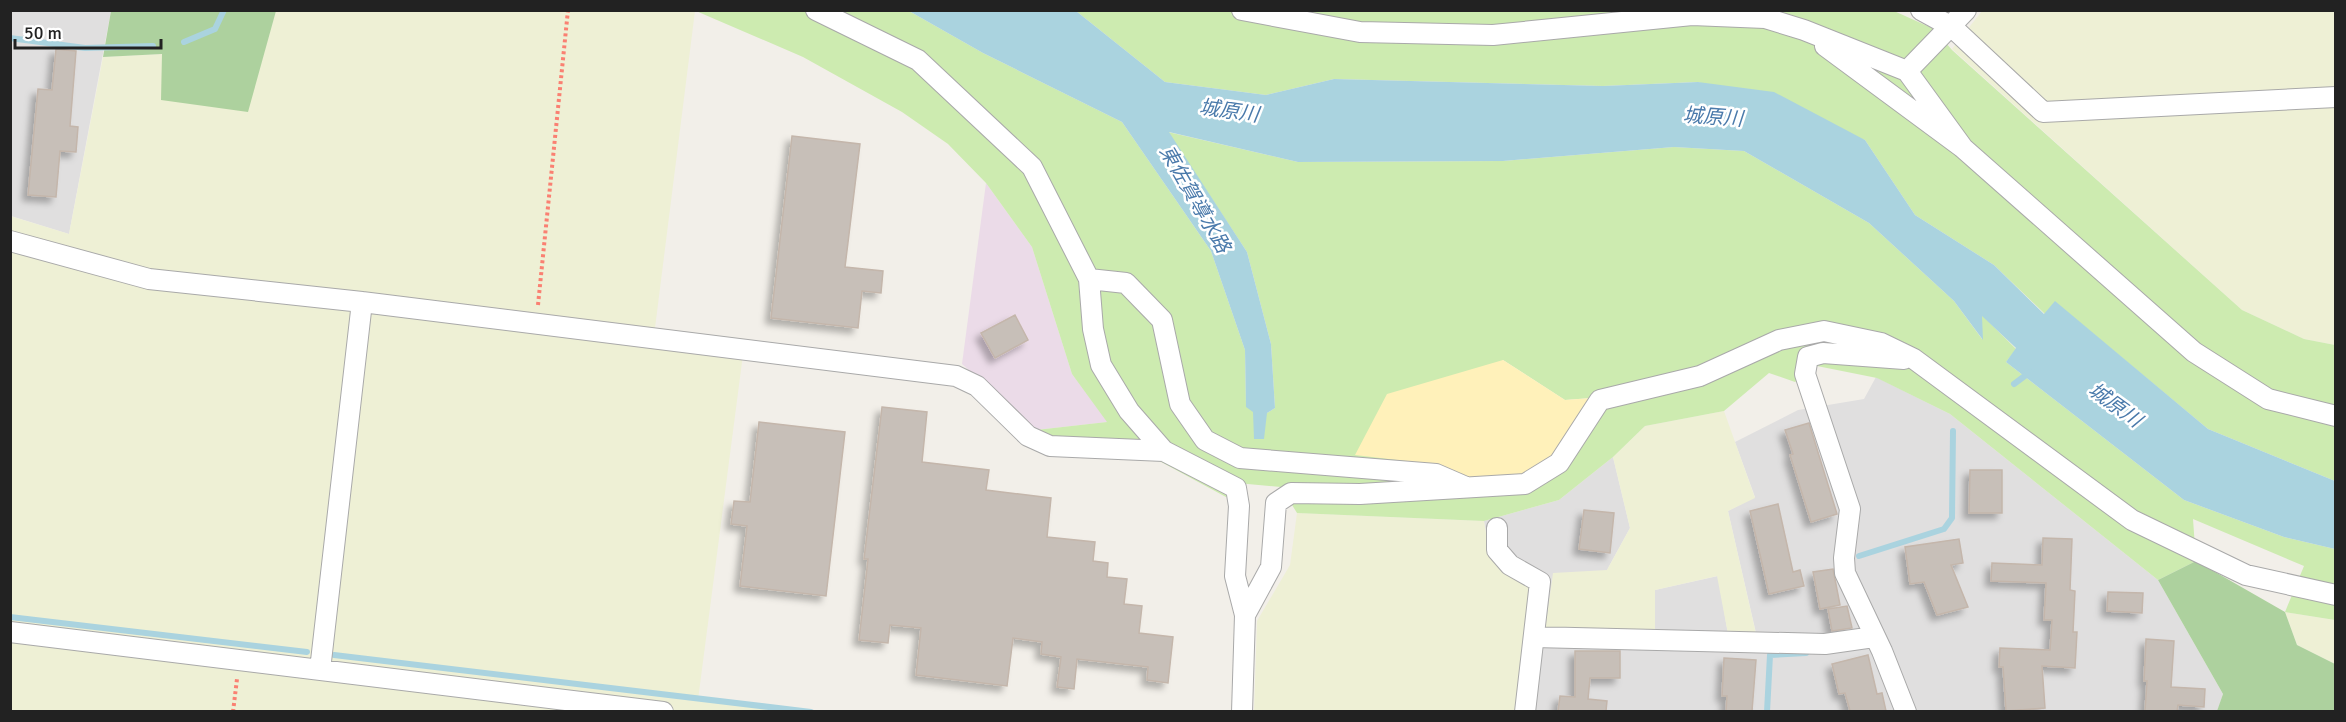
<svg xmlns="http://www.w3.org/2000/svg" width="2346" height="722" viewBox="0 0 2346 722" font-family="Signika,'Noto Sans JP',sans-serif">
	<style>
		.residential { fill: #e0dfdf }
		.industrial { fill: #ebdbe8 }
		.farmland { fill: #eef0d5 }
		.grass { fill: #cdebb0; fill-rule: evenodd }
		.forest { fill: #add19e }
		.sand { fill: #fff1ba }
		.water { fill: #aad3df }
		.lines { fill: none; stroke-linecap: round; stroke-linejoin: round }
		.stream { stroke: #aad3df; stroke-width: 6 }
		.building { fill: #c7bfb8; stroke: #c4b6ab; stroke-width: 1.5; filter: url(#shadow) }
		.minor-casing { stroke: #a9a9a9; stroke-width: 22 }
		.path { stroke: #fa8072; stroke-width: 4; stroke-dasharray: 3 3; stroke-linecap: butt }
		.minor { stroke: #fff; stroke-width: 20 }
		.labels { text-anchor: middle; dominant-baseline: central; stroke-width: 5; stroke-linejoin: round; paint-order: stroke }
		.water-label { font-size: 20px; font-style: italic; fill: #4a7aab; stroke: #fff }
	</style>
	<defs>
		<filter id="shadow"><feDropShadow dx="-5.5" dy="5.5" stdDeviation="3" flood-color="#0004"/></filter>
	</defs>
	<rect width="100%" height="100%" fill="#f2efe9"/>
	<!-- residential -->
	<path class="residential" d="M10,11H111L69,234L11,216Z
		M1876,377L1950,414L2158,580L2223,694L2217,712L1518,711L1534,588L1490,558L1484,521L1559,500L1613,457L1630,528L1607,570L1655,631V590L1718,576L1728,634L1756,633L1728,511L1755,497L1735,442L1798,410L1864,399Z"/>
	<!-- industrial -->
	<path class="industrial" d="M986,183L1032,247L1072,374L1108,422L1036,430L962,364Z"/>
	<!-- farmland -->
	<path class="farmland" d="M276,11H695L655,328L745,339L698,700L793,711H11L10,216L69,234L103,57L162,54L247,112Z
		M1982,11H2335V345L2304,339L2242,310L1952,49Z
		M1724,411L1755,498L1728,511L1756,634H1728L1717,576L1655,590V631L1545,630L1553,573L1607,570L1630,528L1613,457L1645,426Z
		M1297,513L1484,521L1490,558L1534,588L1518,711L1254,712L1257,621L1290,565Z
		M2285,612L2335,620V664L2297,645Z"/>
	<!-- grass -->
	<path class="grass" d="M696,11H909L983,53L1122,122L1211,251L1245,350L1246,406L1267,413L1275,408L1271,344L1247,252L1168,132L1298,162L1503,161L1674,147L1744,151L1869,223L1954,301L1982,339V315L2016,349L2006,362L2184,500L2284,537L2335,549V620L2285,612L2304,566L2193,519L2196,561L2158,580L1950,414L1877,378L1817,366L1795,382L1769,373L1724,411L1645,426L1613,457L1559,500L1484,521L1297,513L1281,487L1237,483L1226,497L1152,457L1037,450L1036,430L1107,422L1072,374L1032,247L986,183L948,144L902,112L803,57ZM1503,360L1565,400L1591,398L1439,465Z
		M1076,11H1894L1934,29L1952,50L2242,310L2304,339L2335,345V481L2208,429L2055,302L2045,314L1994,265L1915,215L1865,140L1698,82L1603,86L1334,79L1266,95L1165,82Z"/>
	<!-- forest -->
	<path class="forest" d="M111,11H276L248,112L161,100L162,54L103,57Z
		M2196,561L2285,612L2297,645L2335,664V711H2217L2223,694L2158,580Z"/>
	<!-- sand -->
	<path class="sand" d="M1503,360L1565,400L1592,398L1550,462L1528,475L1472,479L1439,465L1355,455L1387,394Z"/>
	<!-- water -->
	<path class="water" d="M909,11H1076L1165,82L1266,95L1334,79L1603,86L1698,82L1774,92L1865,140L1915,215L1994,265L2044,314L2055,301L2208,429L2335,481V549L2284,537L2184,500L2006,362L2016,348L1982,316L1983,340L1954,301L1869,223L1744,151L1674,147L1503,161L1298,162L1169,132L1247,252L1271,344L1275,408L1267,413L1264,439H1254L1253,412L1246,407L1245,350L1211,251L1122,122L983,53Z"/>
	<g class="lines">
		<!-- stream -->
		<path class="stream" d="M10,38L85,48L153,46
			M184,42L215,29L224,10
			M2014,384L2030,372
			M1859,556L1944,529L1952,518L1953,431
			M10,617L307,652
			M334,655L811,712
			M1767,712L1770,655L1806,653"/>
	</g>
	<!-- building -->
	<path class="building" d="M56,49L76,51L70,126L78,127L76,152L60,151L56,197L28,195L38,89L52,90Z
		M792,136L860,144L845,267L883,271L881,293L862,291L858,328L771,318Z
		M1015,315L1028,340L995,358L981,333Z
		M882,407L927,412L922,462L989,470L986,490L1051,498L1047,537L1095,542L1093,561L1108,563L1107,577L1127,579L1124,604L1142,606L1139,633L1173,637L1168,683L1147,680L1148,667L1077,659L1074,689L1057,687L1061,657L1041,654L1042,642L1013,638L1007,686L916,675L921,628L890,625L888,643L859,640L868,559H864Z
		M759,422L845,432L826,596L740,586L747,526L731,524L734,501L750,502Z
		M1809,423L1837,514L1811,522L1790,455L1793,454L1785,430Z
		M1970,470H2002V513H1969Z
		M1778,504L1793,572L1800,570L1804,586L1769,594L1750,511Z
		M1584,510L1614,513L1610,553L1579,549Z
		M2043,538L2072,539L2070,590L2075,591L2073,632H2077L2075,668L2042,666L2045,708L2006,711L2003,667H1999L2000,648L2050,650L2052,620H2044L2046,583L1991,581L1992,563L2042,565Z
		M1959,539L1963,563L1951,565L1968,607L1937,615L1924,582L1910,584L1905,547Z
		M1833,569L1840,605L1820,609L1813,572Z
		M2108,592L2143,593L2142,613L2107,611Z
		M1847,606L1852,628L1832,631L1828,609Z
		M2146,639L2174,641L2171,687L2205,689L2204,707L2178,705L2177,711H2145L2147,681H2144Z
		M1575,651H1620V678H1590L1588,699L1607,701L1606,711H1558L1560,696L1575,697Z
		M1868,655L1877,694L1882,693L1886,711H1850L1845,693L1839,694L1832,664Z
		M1724,658L1756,660L1752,711H1726L1727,696H1722Z"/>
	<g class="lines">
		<!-- minor casing -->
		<g class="minor-casing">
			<path id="minor" d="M816,10L918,60L1032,167L1089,279L1093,329L1101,365L1129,411L1164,451L1236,488L1239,506L1235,576L1245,615L1242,712
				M1242,10L1360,32L1493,35L1692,15L1765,18L1804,30L1907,71L1963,148
				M1921,10L1952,27L2043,112L2336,97
				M1825,46L1963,148L2194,352L2268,399L2336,416
				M1907,71L1966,10
				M10,241L149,279L362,302L956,376L977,386L1028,436L1050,446L1164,451
				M1089,279L1126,283L1162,320L1180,404L1205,440L1240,458L1436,474L1466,487
				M1904,359L1823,353L1808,357L1805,374L1850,509L1844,558L1845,573L1882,651L1906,712
				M1497,528V550L1510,565L1540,582L1525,712
				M1245,615L1271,567L1276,503L1291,493L1360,494L1525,484L1559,463L1600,400L1700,376L1779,340L1824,331L1881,343L1914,359L2132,520L2246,575L2336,595
				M10,632L663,712
				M1534,637L1825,644L1874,637
				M320,670L362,302"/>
		</g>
		<!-- path -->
		<path class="path" d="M538,305L568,10
			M233,712L237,679"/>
		<!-- minor -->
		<use href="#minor" class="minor"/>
	</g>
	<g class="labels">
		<!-- water labels -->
		<g class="water-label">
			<text transform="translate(1229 111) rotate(8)">城原川</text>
			<text transform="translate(1713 117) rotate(4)">城原川</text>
			<text transform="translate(1195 199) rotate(60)">東佐賀導水路</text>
			<text transform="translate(2115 405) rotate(36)">城原川</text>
		</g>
	</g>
	<!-- border -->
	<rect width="2346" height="722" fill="none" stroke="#222222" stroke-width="24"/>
	<!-- scale -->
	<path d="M15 39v9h146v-9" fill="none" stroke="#222222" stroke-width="3"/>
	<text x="24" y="39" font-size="18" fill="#222222" stroke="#ffffff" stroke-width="4.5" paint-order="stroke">50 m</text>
</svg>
